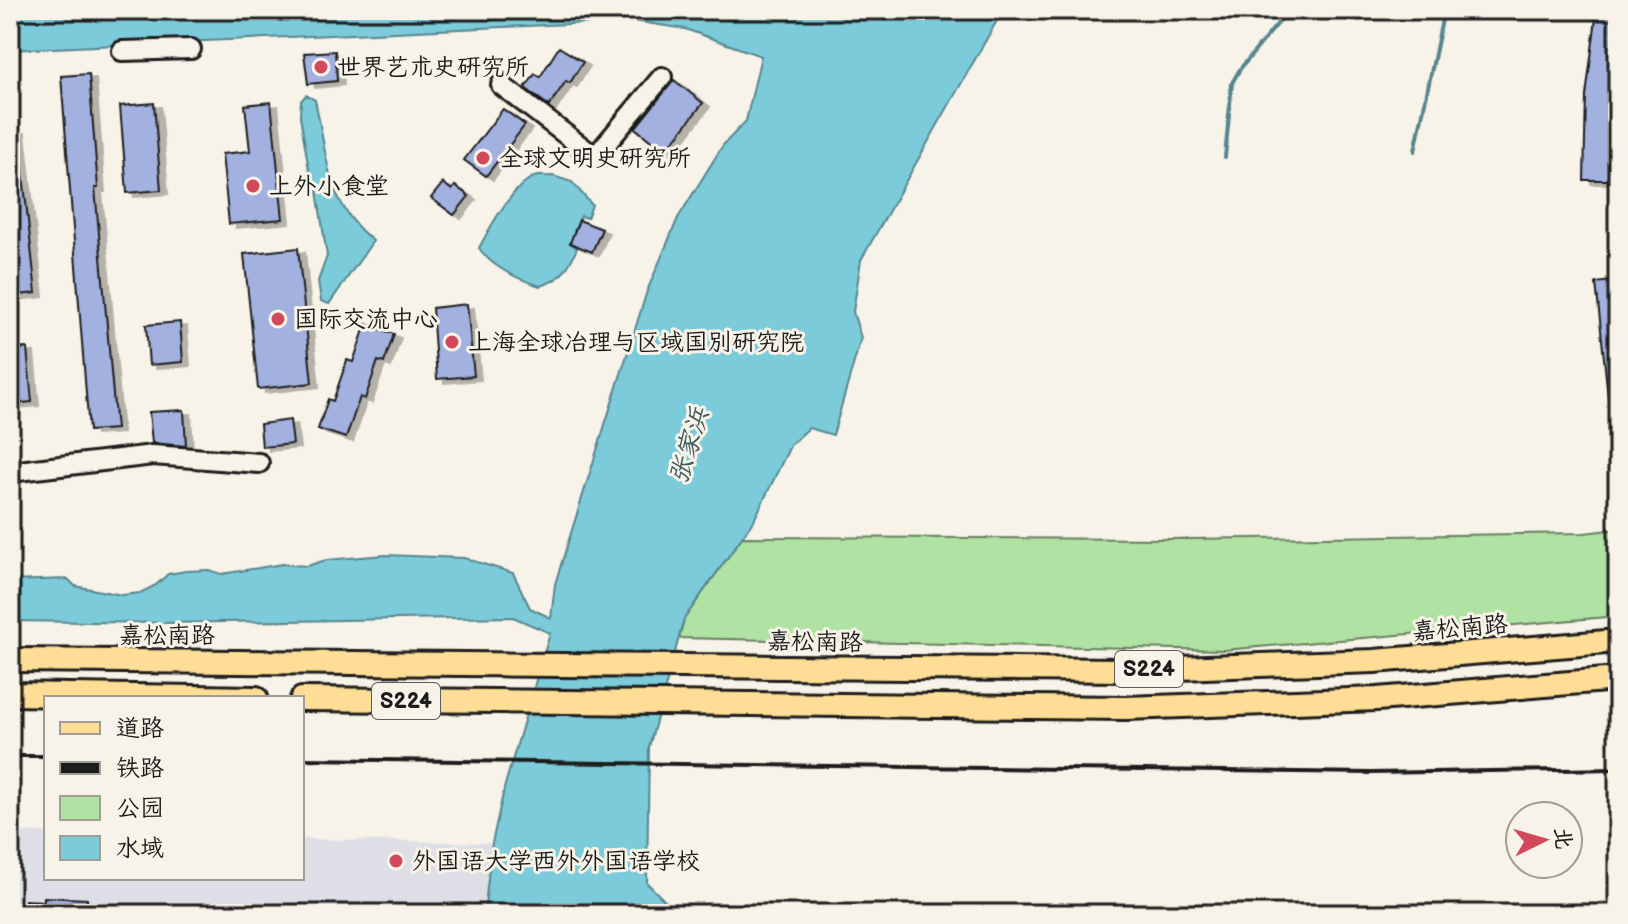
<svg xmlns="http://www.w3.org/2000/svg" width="1628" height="924" viewBox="0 0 1628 924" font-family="'Balsamiq Sans','LXGW WenKai TC',sans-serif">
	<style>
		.built { fill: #dedfe6 }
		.green { fill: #b0e2a3; stroke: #667f60; stroke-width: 2 }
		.water { fill: #7ccbda; stroke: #56858e; stroke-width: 2 }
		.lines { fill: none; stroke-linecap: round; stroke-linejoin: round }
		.stream { stroke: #56858e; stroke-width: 4 }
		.building { fill: #a2b1e0; stroke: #1c1c1c; stroke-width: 2; filter: url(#shadow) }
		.minor-casing { stroke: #1c1c1c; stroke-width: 24 }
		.major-casing { stroke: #1c1c1c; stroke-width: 28 }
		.minor { stroke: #f7f3e8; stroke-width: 18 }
		.major { stroke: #fedd96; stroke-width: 22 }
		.rail { stroke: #1c1c1c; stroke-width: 4 }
		.poi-dot { fill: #d1495b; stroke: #f7f3e8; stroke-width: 3 }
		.labels { text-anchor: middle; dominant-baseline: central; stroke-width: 6; stroke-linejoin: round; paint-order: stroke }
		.shield { fill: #f7f3e8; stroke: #5e5c59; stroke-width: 2 }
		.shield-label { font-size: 22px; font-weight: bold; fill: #1c1c1c }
		.poi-label { font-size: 24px; fill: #1c1c1c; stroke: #f7f3e8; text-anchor: start }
		.street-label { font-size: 24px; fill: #1c1c1c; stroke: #f7f3e8 }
		.water-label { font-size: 26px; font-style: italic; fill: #3e595e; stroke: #f7f3e8 }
	</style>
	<defs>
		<filter id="shadow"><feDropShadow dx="7" dy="4" stdDeviation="0" flood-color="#0004"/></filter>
	</defs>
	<rect width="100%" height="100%" fill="#f7f3e8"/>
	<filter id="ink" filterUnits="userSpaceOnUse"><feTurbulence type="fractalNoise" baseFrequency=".0125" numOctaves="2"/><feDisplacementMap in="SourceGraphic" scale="16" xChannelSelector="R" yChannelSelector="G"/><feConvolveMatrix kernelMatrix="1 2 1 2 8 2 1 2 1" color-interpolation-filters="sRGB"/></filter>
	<g filter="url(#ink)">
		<!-- built -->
		<path class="built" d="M10,832H46V878H302V839L492,843L484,914H10Z"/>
		<!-- green -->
		<path class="green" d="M1618,529V616L1224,650L679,638L684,619L742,537L1190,539L1584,533Z"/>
		<!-- water -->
		<path class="water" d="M10,10H1003L861,260L853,312L861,338L833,435L809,428L791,444L754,520L684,619L649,747L647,883L669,905L667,914H484L492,843L505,785L550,633L513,617L166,623L10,621V581L68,579L75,586L122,595L140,593L156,585L168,574L186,571L209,570L222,574L282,564L307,566L326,560L385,555L464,558L513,573L530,608L551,618L555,584L647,291L678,218L723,145L746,121L761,56L685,29L634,21L10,50Z
			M306,95L315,100C328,156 325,202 373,241L329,304L321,301L318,281L327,256L316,184L309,170L300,116L301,101Z
			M553,176L572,182L592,205L587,218L581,216L570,243L577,248C569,268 561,280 540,286C518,279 492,268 479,248C489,229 513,185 534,177C539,175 548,177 553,176Z"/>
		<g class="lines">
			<!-- stream -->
			<path class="stream" d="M1415,151L1444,10
				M1225,157L1232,83L1240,69L1289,10"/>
		</g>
		<!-- building -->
		<path class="building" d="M1597,10H1618L1610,79L1618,80V180H1584L1586,96Z
			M559,47L583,62L570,83L566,81L549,106L525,88L535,74L540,77Z
			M335,51L337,81L308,84L304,53Z
			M89,74L98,188H95L116,429L89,431L61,76Z
			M674,80L703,103L665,152L635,128Z
			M271,102L283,219L229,224L222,154L250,151L245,105Z
			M154,103L161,190L127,193L120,106Z
			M503,109L525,125L486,176L464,160Z
			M18,129L36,293L10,296V130Z
			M443,183L452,190L455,186L469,196L454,215L431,198Z
			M579,220L602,229L592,252L570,243Z
			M298,248L312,383L258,389L244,254Z
			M1618,280V415H1610L1596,283Z
			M467,304L474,376L437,379L432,308Z
			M180,322L183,362L149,365L146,325Z
			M366,324L394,334L384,363L378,361L365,399L360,397L346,438L318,429L328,399L333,401L347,360L353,362Z
			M27,348L32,402L10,404V349Z
			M184,410L186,446L152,443L149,412Z
			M290,420L293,444L262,447L260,424Z
			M44,897L87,899V914H25V900L44,901Z"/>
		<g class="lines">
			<!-- minor casing -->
			<g class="minor-casing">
				<path id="minor" d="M122,51L191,49
					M501,85L595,157L662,77
					M10,472L153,455L259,463"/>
			</g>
			<!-- major casing -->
			<g class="major-casing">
				<path id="major" d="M10,660L1125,670L1374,661L1618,641
					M10,694L256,698
					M302,699L1126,708L1377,699L1618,679"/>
			</g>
			<!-- minor -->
			<use href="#minor" class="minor"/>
			<!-- major -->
			<use href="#major" class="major"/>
			<!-- rail -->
			<path class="rail" d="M10,756H46
				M302,759L1371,773L1618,769"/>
		</g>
	</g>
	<!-- markers -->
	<g class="poi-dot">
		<circle cx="321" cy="67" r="8"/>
		<circle cx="483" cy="158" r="8"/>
		<circle cx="253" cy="186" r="8"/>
		<circle cx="278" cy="319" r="8"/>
		<circle cx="452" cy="342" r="8"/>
		<circle cx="396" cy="861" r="8"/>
	</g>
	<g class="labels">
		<!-- shield labels -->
		<g class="shield">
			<rect x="1115" y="651" width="68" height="36" rx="6"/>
			<rect x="372" y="683" width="68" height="36" rx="6"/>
		</g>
		<g class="shield-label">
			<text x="1149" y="669">S224</text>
			<text x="406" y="701">S224</text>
		</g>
		<!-- poi labels -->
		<g class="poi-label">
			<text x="337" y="67">世界艺术史研究所</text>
			<text x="499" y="158">全球文明史研究所</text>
			<text x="269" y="186">上外小食堂</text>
			<text x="294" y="319">国际交流中心</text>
			<text x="468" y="342">上海全球冶理与区域国别研究院</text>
			<text x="412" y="861">外国语大学西外外国语学校</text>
		</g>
		<!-- street labels -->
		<g class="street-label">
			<text transform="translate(1460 628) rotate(-5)">嘉松南路</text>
			<text x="167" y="635">嘉松南路</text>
			<text transform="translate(815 642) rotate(1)">嘉松南路</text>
		</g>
		<!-- water labels -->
		<g class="water-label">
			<text transform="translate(690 446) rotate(-73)">张家浜</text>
		</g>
	</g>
	<!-- margin -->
	<rect width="1628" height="924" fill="none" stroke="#f7f3e8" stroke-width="40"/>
	<rect x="20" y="20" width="1588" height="884" fill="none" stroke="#1c1c1c" stroke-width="3" filter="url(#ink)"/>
	<!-- legend -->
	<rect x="44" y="696" width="260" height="184" fill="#f7f3e8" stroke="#9f9d96" stroke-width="2"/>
	<rect x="60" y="722" width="40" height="12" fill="#fedd96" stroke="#9f9d96" stroke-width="2"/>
	<text x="116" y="736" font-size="24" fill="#1c1c1c">道路</text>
	<rect x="60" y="762" width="40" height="12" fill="#1c1c1c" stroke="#9f9d96" stroke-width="2"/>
	<text x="116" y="776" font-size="24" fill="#1c1c1c">铁路</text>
	<rect x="60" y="796" width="40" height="24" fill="#b0e2a3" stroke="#9f9d96" stroke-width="2"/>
	<text x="116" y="816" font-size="24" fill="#1c1c1c">公园</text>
	<rect x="60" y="836" width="40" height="24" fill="#7ccbda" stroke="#9f9d96" stroke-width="2"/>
	<text x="116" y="856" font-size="24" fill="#1c1c1c">水域</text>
	<!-- north arrow -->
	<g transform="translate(1544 840) rotate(85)"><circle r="38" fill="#f7f3e8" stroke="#9f9d96" stroke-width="2"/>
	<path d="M0-6L14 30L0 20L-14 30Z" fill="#d1495b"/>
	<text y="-12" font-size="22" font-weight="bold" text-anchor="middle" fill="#1c1c1c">北</text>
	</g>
</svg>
